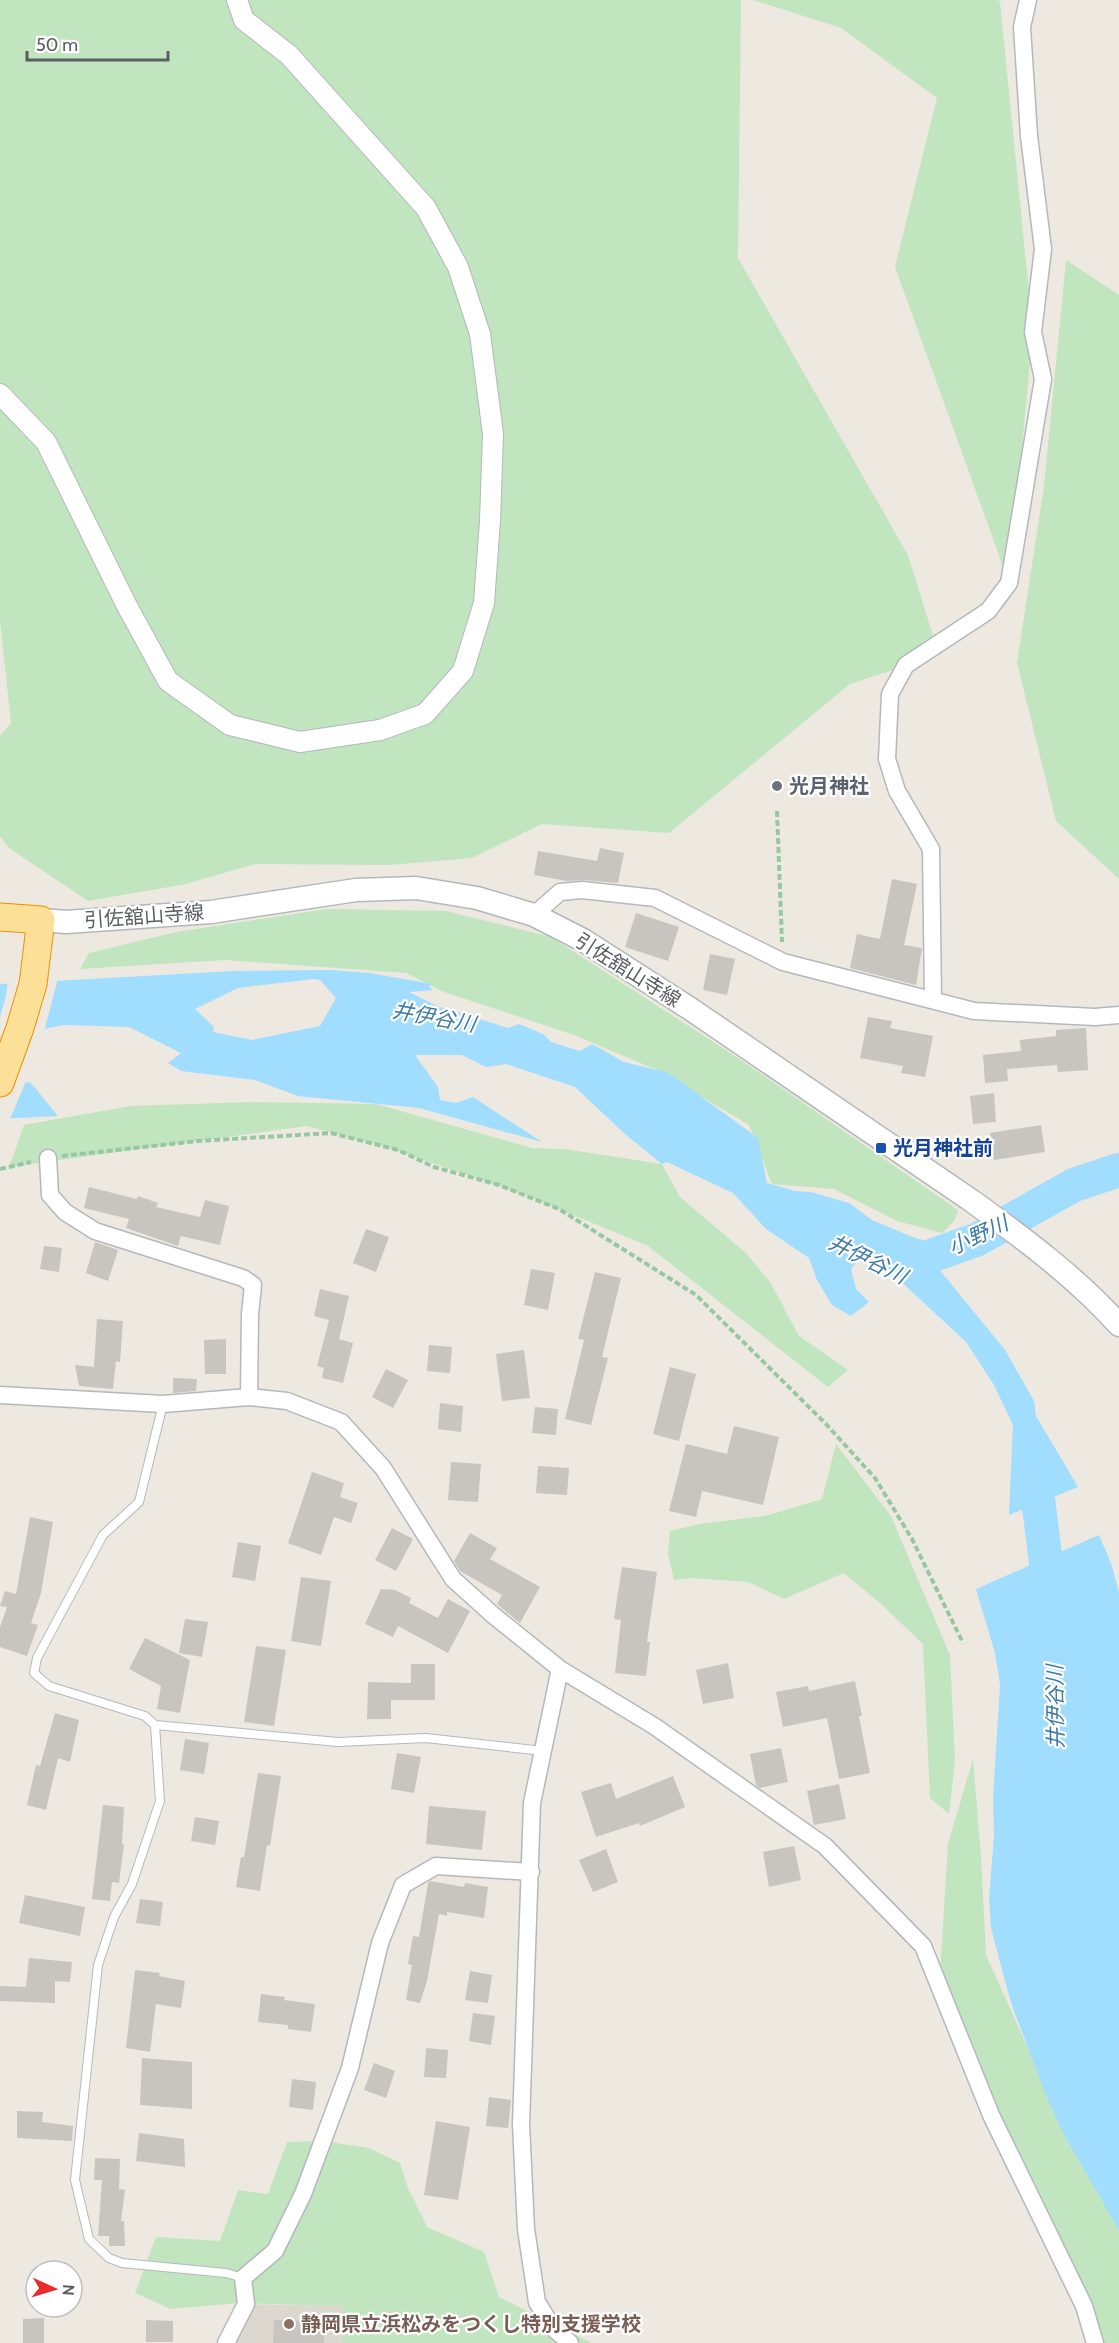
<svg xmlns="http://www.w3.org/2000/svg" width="1119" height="2343" viewBox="0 0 1119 2343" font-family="Cabin,'Noto Sans JP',sans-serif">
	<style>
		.education { fill: #ddd8cf }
		.green { fill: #c1e5be }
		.water { fill: #a0ddfe; fill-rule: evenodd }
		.pier { fill: #ede9e1 }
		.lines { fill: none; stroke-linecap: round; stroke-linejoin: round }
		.river { stroke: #a0ddfe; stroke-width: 34 }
		.building { fill: #c8c4bf }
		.service-casing { stroke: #b4b8bc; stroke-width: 10 }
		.minor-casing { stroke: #b4b8bc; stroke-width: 19 }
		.tertiary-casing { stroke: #b4b8bc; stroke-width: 22 }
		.secondary-casing { stroke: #b3b7bc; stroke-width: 25 }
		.trunk-casing { stroke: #ed9001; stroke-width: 29 }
		.path { stroke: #98c8a1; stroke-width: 4; stroke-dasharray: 6 3; stroke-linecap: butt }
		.service { stroke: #fff; stroke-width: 8 }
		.minor { stroke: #fff; stroke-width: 16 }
		.tertiary { stroke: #fff; stroke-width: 20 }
		.secondary { stroke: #fff; stroke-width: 22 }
		.trunk { stroke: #fde097; stroke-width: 27 }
		.worship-dot { fill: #6b7280; stroke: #fff; stroke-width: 2 }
		.transit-dot { fill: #1a4fb4; stroke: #fff; stroke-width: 2 }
		.education-dot { fill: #8d6e63; stroke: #fff; stroke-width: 2 }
		.labels { text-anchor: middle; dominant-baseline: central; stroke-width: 4.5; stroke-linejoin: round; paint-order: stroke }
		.worship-label { font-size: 20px; font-weight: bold; fill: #5b616d; stroke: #fff; text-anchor: start }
		.street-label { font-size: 20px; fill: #5a5e62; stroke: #fff }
		.transit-label { font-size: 20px; font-weight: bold; fill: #164399; stroke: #fff; text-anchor: start }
		.education-label { font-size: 20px; font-weight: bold; fill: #785e54; stroke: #fff; text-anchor: start }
		.water-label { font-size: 21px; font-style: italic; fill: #3c79a7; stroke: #fff }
	</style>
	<rect width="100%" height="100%" fill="#ede9e1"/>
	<!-- education -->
	<path class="education" d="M246,2304L345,2306L342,2343H226Z"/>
	<!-- green -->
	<path class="green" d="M0,0H741L738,258L908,555L939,655L850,684L669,833L542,824L472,858L389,865L255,864L186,884L88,901L9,848L0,836V736L11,723L0,621Z
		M753,0H998L1000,2L1033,332L1009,583L895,267L937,98L841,28Z
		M1066,260L1119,295V879L1056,821L1017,663L1044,486Z
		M327,909L446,911L551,937L738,1058L958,1210L955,1220L942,1233L897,1221L834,1189L772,1184L749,1125L657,1070L574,1035L444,992L406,973L225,960L80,969L89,953L176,932Z
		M251,1102L376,1104L532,1148L564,1149L662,1164L680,1197L746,1253L770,1282L799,1336L848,1370L828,1387L648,1246L525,1195L389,1148L307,1126L9,1167L24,1125L130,1106Z
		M836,1444L891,1516L950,1655L955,1761L949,1814L930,1798L923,1644L881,1604L844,1573L784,1599L748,1582L692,1578L674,1580L668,1554L670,1531L700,1524L769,1515L822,1499Z
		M973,1759L981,1856L986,1955L1027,2046L1119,2228V2343H1097L1093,2339L940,1973L948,1844Z
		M323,2141L369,2148L400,2163L408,2188L427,2227L484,2252L499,2297L592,2343H342L344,2306L239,2303L171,2309L135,2293L156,2237L220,2241L238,2190L268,2194L287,2142Z"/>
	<!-- water -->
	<path class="water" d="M330,970L369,973L433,984L429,986L433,990L409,992L437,1006L508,1028L519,1024L543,1034L551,1042L580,1051L592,1044L624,1062L669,1073L758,1138L767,1183L795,1191L811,1192L849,1203L872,1220L934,1246V1263L1005,1350L1034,1401L1036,1416L1078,1487L1009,1515L1013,1425L994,1385L966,1342L895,1276L859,1259L851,1269L856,1289L869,1302L851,1316L832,1305L817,1280L809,1258L766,1229L733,1193L667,1162L662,1164L625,1134L575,1087L506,1064L486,1067L462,1055H415L438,1087L440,1100L456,1103L473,1097L542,1142L419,1108L298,1096L255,1080L181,1071L168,1063L181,1053L129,1027L63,1025L0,1039V984L234,971ZM314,979L320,980L336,998L320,1026L252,1040L213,1032L214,1027L195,1009L238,988Z
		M0,1076L31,1083L58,1116L0,1119Z
		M1099,1535L1111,1563L1119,1592V2230L1063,2133L1046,2095L1011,2003L991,1928L989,1899L994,1836L993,1797L1000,1685L995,1653L976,1589Z"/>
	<!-- pier -->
	<path class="pier" d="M58,978L44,1032L0,1042V1017L6,996L8,980Z
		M0,1073L27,1079L9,1121L0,1122Z"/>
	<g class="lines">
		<!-- river -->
		<path class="river" d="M887,1250L925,1258L976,1240L1074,1185L1119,1170
			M1033,1458L1051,1604"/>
	</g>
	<!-- building -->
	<path class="building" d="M600,848L624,853L618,883L583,880L567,881L534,875L538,851L597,861Z
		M892,879L917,884L904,945L922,948L916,985L850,968L857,934L880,939Z
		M636,913L679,927L668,961L625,947Z
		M710,954L735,959L727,995L703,990Z
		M868,1017L892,1021L890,1028L933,1036L925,1077L901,1073L903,1066L860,1058Z
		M1086,1028L1088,1070L1058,1072L1057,1065L1007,1069L1008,1081L985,1083L983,1055L1021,1051L1020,1040L1056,1036V1030Z
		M994,1093L996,1122L973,1124L970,1096Z
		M1041,1125L1045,1152L994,1160L990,1133Z
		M89,1187L137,1199L138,1196L158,1203L156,1207L200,1217L205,1200L229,1206L220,1245L181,1236L178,1246L126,1228L129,1219L84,1208Z
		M366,1229L389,1237L376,1272L353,1263Z
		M95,1242L118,1250L108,1281L86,1273Z
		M44,1246L62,1248L59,1272L40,1269Z
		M531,1269L555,1273L548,1310L524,1305Z
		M595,1272L621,1278L602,1357L608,1358L591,1425L565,1419L584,1340L578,1339Z
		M320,1289L349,1296L339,1339L353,1343L343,1383L322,1378L324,1368L317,1366L329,1320L314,1316Z
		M97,1319L123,1321L120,1362L116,1361L113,1389L79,1386L75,1365L94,1367Z
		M226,1339V1374H205L204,1340Z
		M429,1345L452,1347L450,1373L427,1371Z
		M524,1350L530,1398L502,1401L496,1354Z
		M670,1367L696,1374L679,1441L653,1434Z
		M386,1369L408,1380L393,1408L372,1397Z
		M173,1378L197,1379L196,1391L173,1393Z
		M440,1403L463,1406L461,1432L438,1429Z
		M535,1407L558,1409L556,1435L532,1433Z
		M734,1426L779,1437L763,1505L702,1491L696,1517L669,1511L686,1444L727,1454Z
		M451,1462L481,1464L478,1502L448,1500Z
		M538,1466L569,1468L567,1495L536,1493Z
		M312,1472L344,1483L340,1497L358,1503L351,1523L334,1517L321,1555L288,1543Z
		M30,1517L53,1522L41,1593L31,1623L38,1625L27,1656L0,1647V1627L7,1607L0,1606L5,1591L16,1594Z
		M392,1528L413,1539L396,1571L375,1560Z
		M470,1533L497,1548L490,1559L540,1587L520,1623L497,1604L502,1595L460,1571L454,1561Z
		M238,1542L261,1546L255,1581L232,1577Z
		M622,1567L657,1572L647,1642H650L646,1676L615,1673L621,1620L614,1619Z
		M301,1577L331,1581L321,1646L291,1641Z
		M381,1589L395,1590L411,1598L409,1603L438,1618L448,1599L470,1611L448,1653L398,1626L393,1637L365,1624Z
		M185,1619L208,1622L202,1657L179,1653Z
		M145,1638L190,1660L180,1713L157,1709L161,1686L129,1669Z
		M256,1646L286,1650L274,1726L244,1722Z
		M728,1663L734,1698L703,1704L696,1670Z
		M411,1664H435V1700H391V1719H367L368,1682L411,1683Z
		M855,1681L862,1716H859L870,1773L839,1779L827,1718L783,1727L776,1692L808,1686L809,1691Z
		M55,1713L79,1720L70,1762L58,1758L46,1810L27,1805L36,1765L40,1766Z
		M185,1739L209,1743L204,1774L180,1770Z
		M781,1748L788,1782L760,1788L756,1785L750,1754Z
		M397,1753L421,1757L414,1793L391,1789Z
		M258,1773L281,1776L270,1846L267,1845L260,1891L236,1887L241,1857H244Z
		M673,1776L685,1807L640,1826L639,1823L596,1837L581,1792L611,1783L616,1799Z
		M839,1784L846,1819L814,1825L807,1791Z
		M103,1805L124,1807L122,1844H124L119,1883L112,1882L110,1901L92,1899Z
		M429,1806L486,1811L482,1850L426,1844Z
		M195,1817L219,1821L215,1845L191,1841Z
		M794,1846L801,1880L769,1887L763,1852Z
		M606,1849L618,1882L593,1892L579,1860Z
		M430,1881L464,1887L465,1883L488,1887L484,1918L447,1912V1916L439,1914L427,1981L420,2003L406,2000L412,1965L408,1964L413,1936L419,1937L428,1883Z
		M25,1895L85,1907L80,1936L19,1923Z
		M140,1899L163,1902L160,1926L136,1923Z
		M29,1958L72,1962L70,1982L55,1981V2003L0,2001V1986L26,1987Z
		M135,1970L160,1973L159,1976L185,1981L181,2008L156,2004L150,2052L126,2048Z
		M470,1971L492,1975L488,2003L465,2000Z
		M261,1994L285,1997L284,2000L315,2004L311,2032L288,2029V2025L258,2022Z
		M473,2013L495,2016L491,2045L469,2041Z
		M426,2048L448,2050L446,2078L424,2077Z
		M142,2058L192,2062V2109L140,2105Z
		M374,2063L395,2071L386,2098L364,2090Z
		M292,2079L316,2082L313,2110L289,2107Z
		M489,2097L511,2100L508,2128L486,2126Z
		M17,2111L43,2112L42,2122L73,2126L72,2141L17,2138Z
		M436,2121L470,2127L458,2200L424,2195Z
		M139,2133L184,2139L185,2167L136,2161Z
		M95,2158L120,2159L119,2189L125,2190L121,2221H124L125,2246H109V2236H98L102,2180H94Z
		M44,2318V2343H23V2319Z
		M146,2320L173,2321V2342H146Z
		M274,2320L324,2321V2343H273Z"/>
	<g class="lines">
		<!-- service casing -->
		<g class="service-casing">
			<path id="service" d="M163,1404L139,1502L103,1535L37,1658L34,1673L49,1686L145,1716L155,1725L160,1801L132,1884L114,1917L98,1965L75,2180L89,2239L109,2258L122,2263L226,2273L243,2278
				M155,1725L338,1742L426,1738L543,1751"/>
		</g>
		<!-- minor casing -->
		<g class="minor-casing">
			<path id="minor" d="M534,915L560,892L582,890L655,898L783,962L974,1011L1095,1017L1119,1015
				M933,1000L931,849L897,791L887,759L890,694L906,665L988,611L1009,583L1043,379L1033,332L1043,249L1029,136L1022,27L1028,0
				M48,1158L50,1195L65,1212L95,1231L243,1278L253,1285L250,1314L249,1397
				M0,1395L163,1404L249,1397L287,1401L341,1422L383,1468L453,1579L493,1615L560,1669L654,1726L825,1846L923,1946L991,2115L1084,2306L1095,2343
				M560,1669L532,1803L521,2124L526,2229L537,2302L553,2328L570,2343
				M226,2343L246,2304L243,2278L275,2251L303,2194L350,2068L380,1943L403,1885L436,1866L531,1872"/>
		</g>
		<!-- tertiary casing -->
		<g class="tertiary-casing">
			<path id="tertiary" d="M0,394L46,442L127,606L168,681L230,725L300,742L380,730L425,714L463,671L484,603L490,521L493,434L480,334L458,267L426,208L289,55L244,20L237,0"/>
		</g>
		<!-- secondary casing -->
		<g class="secondary-casing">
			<path id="secondary" d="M41,920L66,922L211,912L356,890L416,888L477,898L534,915L583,940L689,1008L972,1201C1023,1238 1076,1277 1119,1325"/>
		</g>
		<!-- trunk casing -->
		<g class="trunk-casing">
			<path id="trunk" d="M0,917L41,920L33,984L20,1028L0,1083"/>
		</g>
		<!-- path -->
		<path class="path" d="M777,811L782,942
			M62,1156L198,1141L331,1133L398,1150L434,1167L499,1185L559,1209L696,1295L825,1423L875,1478L912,1539L963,1643
			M0,1169L31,1162"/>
		<!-- service -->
		<use href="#service" class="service"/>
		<!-- minor -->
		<use href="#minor" class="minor"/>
		<!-- tertiary -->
		<use href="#tertiary" class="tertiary"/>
		<!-- secondary -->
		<use href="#secondary" class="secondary"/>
		<!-- trunk -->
		<use href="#trunk" class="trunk"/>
	</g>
	<!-- markers -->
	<circle class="worship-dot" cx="777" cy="786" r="6"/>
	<rect class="transit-dot" x="875" y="1142" width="12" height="12" rx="3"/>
	<circle class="education-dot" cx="289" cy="2324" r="6"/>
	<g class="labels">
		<!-- worship labels -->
		<g class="worship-label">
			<text x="789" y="786">光月神社</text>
		</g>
		<!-- street labels -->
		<g class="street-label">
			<text transform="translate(144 916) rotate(-4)">引佐舘山寺線</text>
			<text transform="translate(628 970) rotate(32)">引佐舘山寺線</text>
		</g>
		<!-- transit labels -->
		<g class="transit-label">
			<text x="893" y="1148">光月神社前</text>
		</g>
		<!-- education labels -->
		<g class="education-label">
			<text x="301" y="2324">静岡県立浜松みをつくし特別支援学校</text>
		</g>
		<!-- water labels -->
		<g class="water-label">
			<text transform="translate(434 1017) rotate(10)">井伊谷川</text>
			<text transform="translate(978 1235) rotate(-25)">小野川</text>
			<text transform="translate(868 1259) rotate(26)">井伊谷川</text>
			<text transform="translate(1055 1707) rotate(-91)">井伊谷川</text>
		</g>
	</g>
	<!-- north arrow -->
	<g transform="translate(54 2289) rotate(94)"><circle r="28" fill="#ffffff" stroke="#bdbfc0" stroke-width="1.5"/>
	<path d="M0-4.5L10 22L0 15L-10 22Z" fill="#e82c2d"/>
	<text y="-9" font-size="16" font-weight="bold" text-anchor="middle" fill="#5a5e62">N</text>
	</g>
	<!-- scale -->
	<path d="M27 51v9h141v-9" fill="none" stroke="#5a5e62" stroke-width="3"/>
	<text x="36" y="51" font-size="18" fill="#5a5e62" stroke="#ffffff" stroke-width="4.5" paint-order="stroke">50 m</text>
</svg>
